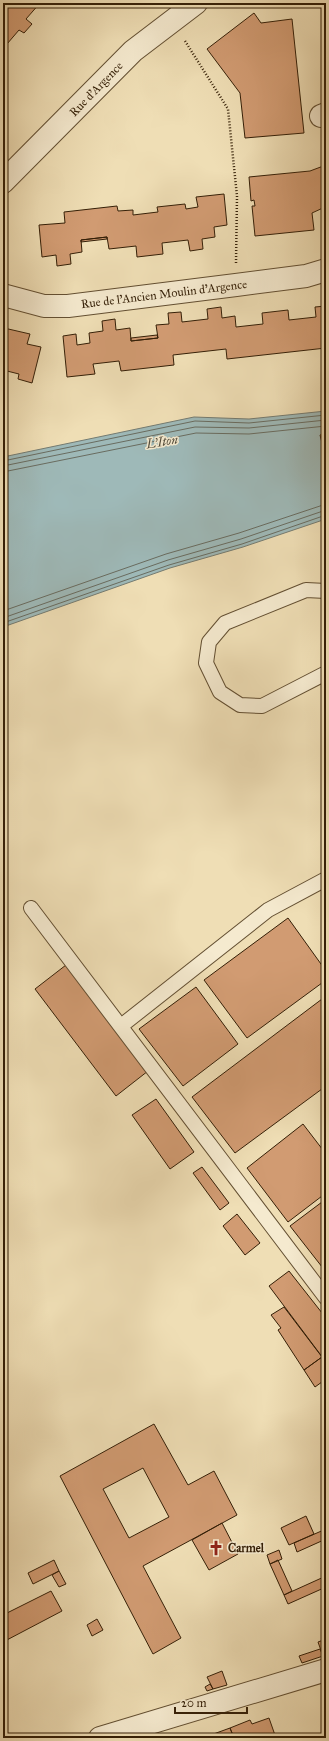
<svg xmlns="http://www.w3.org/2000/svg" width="329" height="1741" viewBox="0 0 329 1741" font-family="'IM FELL Great Primer',serif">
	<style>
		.water { fill: #9eb9b8; stroke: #747b71 }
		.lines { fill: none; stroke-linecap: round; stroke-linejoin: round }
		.shore { stroke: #696c60; stroke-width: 1 }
		.building { fill: #d19b72; stroke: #341f07; fill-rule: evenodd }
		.lane-casing { stroke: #634f32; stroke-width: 16 }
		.street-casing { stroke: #634f32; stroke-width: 24 }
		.path { stroke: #341f07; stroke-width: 2.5; stroke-dasharray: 1 2; stroke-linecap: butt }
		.lane { stroke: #f5eacf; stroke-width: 14 }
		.street { stroke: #f5eacf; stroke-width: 22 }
		.labels { text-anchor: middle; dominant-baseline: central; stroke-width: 3; stroke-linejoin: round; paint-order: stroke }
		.street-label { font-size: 12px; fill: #341f07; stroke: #f5eacf }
		.poi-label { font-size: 12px; font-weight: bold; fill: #341f07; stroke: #f5eacf; text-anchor: start }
		.water-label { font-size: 13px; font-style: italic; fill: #544d3c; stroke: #f5eacf }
	</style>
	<rect width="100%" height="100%" fill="#efdeb5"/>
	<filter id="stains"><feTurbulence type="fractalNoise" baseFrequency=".005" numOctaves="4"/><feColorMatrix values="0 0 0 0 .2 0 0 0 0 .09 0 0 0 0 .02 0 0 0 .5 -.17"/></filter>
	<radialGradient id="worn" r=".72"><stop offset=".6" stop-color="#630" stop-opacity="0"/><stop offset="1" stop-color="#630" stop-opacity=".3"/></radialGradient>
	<!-- water -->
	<path class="water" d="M326,411V519L243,547L170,568L3,627V457L194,417L249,419Z"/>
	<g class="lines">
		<!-- shore -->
		<path class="shore" d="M3,461L195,421L249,423L326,415
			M3,466L195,427L249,428L326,420
			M3,472L196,433L249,434L326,426
			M3,611L166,554L239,533L326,504
			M3,618L168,560L241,539L326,510
			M3,623L169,565L242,544L326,515"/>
	</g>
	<!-- building -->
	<path class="building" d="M3,3H40L26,19L32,24L24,33L19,30L7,44L3,41Z
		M254,13L261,23L292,19L304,133L245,138L240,93L207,49Z
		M326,165V210L325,207L312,213L314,230L255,236L252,206H255L254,200L251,201L249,177L310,171Z
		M224,194L227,225L214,227L215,237L202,239L203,249L190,251L188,240L162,243L163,254L137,257L136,246L109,249L107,237L81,240L82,252L70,254L71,264L57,266L56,255L42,257L39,225L65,223L64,212L117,206L118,211L133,210V215L158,212L157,207L185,204L186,209L198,207L196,197Z
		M107,237V239L81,242V240Z
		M326,306V348L227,359L226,349L173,355L174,365L121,371L119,361L93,364L95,374L67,377L63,336L76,334L77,345L90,343L89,333L103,331L102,321L115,319L116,330L130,328L131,341L158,338L156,325L169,324L168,313L181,312L182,322L208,319L207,309L221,307L222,318L235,316L236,327L263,324L262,313L288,310L289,320L316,317L315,307Z
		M4,328L30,334L27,344L41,347L32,383L18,379L19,374L3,370Z
		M157,335L158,338L131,341V338Z
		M326,433V455H325L320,435Z
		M288,918L326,971V980L247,1038L204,980Z
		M66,965L148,1071L116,1096L35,989Z
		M196,987L238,1044L183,1086L139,1029Z
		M326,996V1086L235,1153L192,1097Z
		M156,1099L194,1152L170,1169L132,1115Z
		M303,1124L326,1154V1193L288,1222L247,1168Z
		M202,1167L229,1203L220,1210L193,1173Z
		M326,1199V1272L290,1226Z
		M237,1214L260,1243L245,1255L223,1226Z
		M289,1271L326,1318V1362L269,1286Z
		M284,1307L322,1357L304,1370L278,1330L281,1328L271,1315Z
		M322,1357L326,1362V1379L315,1387L304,1370Z
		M154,1424L188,1485L214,1471L237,1515L143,1566L181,1638L153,1654L60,1476ZM143,1468L169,1517L129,1538L103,1489Z
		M306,1516L314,1534L289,1545L281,1528Z
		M222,1523L238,1554L209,1570L192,1540Z
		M326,1529V1539L297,1552L294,1543Z
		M279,1550L282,1559L270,1564L267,1555Z
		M54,1560L59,1571L33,1584L28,1573Z
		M278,1560L292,1591L284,1595L270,1564Z
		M59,1571L66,1584L59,1587L52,1575Z
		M326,1576V1587L288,1604L284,1595Z
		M51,1591L62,1611L3,1642V1615Z
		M97,1619L103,1630L92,1636L87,1625Z
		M326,1639V1655L323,1656L318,1642Z
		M320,1649L323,1656L302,1663L299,1656Z
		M222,1671L227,1685L213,1689L207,1677Z
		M210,1684L213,1689L207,1691L205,1687Z
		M269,1718L276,1738H234L230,1728L250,1720L252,1724Z
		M230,1728L234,1738H209L208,1736Z"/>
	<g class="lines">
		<!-- lane casing -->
		<g class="lane-casing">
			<path id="lane" d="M326,591L306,590L225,623L209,642L206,663L220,692L240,705L262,706L326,673
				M31,908L326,1298
				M121,1026L268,910L326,879"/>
		</g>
		<!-- street casing -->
		<g class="street-casing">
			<path id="street" d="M321,116L326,114
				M3,182L133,51L196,3
				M3,295L44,306H68L236,285L306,276L326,270
				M100,1738L326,1670"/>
		</g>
		<!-- path -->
		<path class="path" d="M185,41L228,109L237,196L236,263"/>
		<!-- lane -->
		<use href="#lane" class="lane"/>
		<!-- street -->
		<use href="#street" class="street"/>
	</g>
	<!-- icons -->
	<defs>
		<g id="church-bare" transform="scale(1.2)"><path d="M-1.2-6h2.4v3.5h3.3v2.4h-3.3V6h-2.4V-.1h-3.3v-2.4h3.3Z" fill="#8f2418" stroke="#f5eacf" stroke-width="2.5" paint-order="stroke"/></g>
	</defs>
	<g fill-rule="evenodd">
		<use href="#church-bare" x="216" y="1548"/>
	</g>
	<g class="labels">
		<!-- street labels -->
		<g class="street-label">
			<text transform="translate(96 89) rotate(-46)">Rue d'Argence</text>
			<text transform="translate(164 294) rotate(-7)">Rue de l'Ancien Moulin d'Argence</text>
		</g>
		<!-- poi labels -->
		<g class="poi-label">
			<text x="228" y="1548">Carmel</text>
		</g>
		<!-- water labels -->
		<g class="water-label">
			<text transform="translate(162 442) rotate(-9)">L'Iton</text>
		</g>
	</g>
	<!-- margin -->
	<rect width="329" height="1741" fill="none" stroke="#efdeb5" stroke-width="16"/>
	<rect x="4" y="4" width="321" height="1733" fill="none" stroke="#341f07" stroke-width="2"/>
	<rect x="8" y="8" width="313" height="1725" fill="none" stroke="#341f07"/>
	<!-- scale -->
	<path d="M175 1707v6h72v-6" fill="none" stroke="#341f07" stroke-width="2"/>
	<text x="181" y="1707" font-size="12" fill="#341f07" stroke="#f5eacf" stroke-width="3" paint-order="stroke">20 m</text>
	<rect width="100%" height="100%" filter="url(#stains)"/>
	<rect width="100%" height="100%" fill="url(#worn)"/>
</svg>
